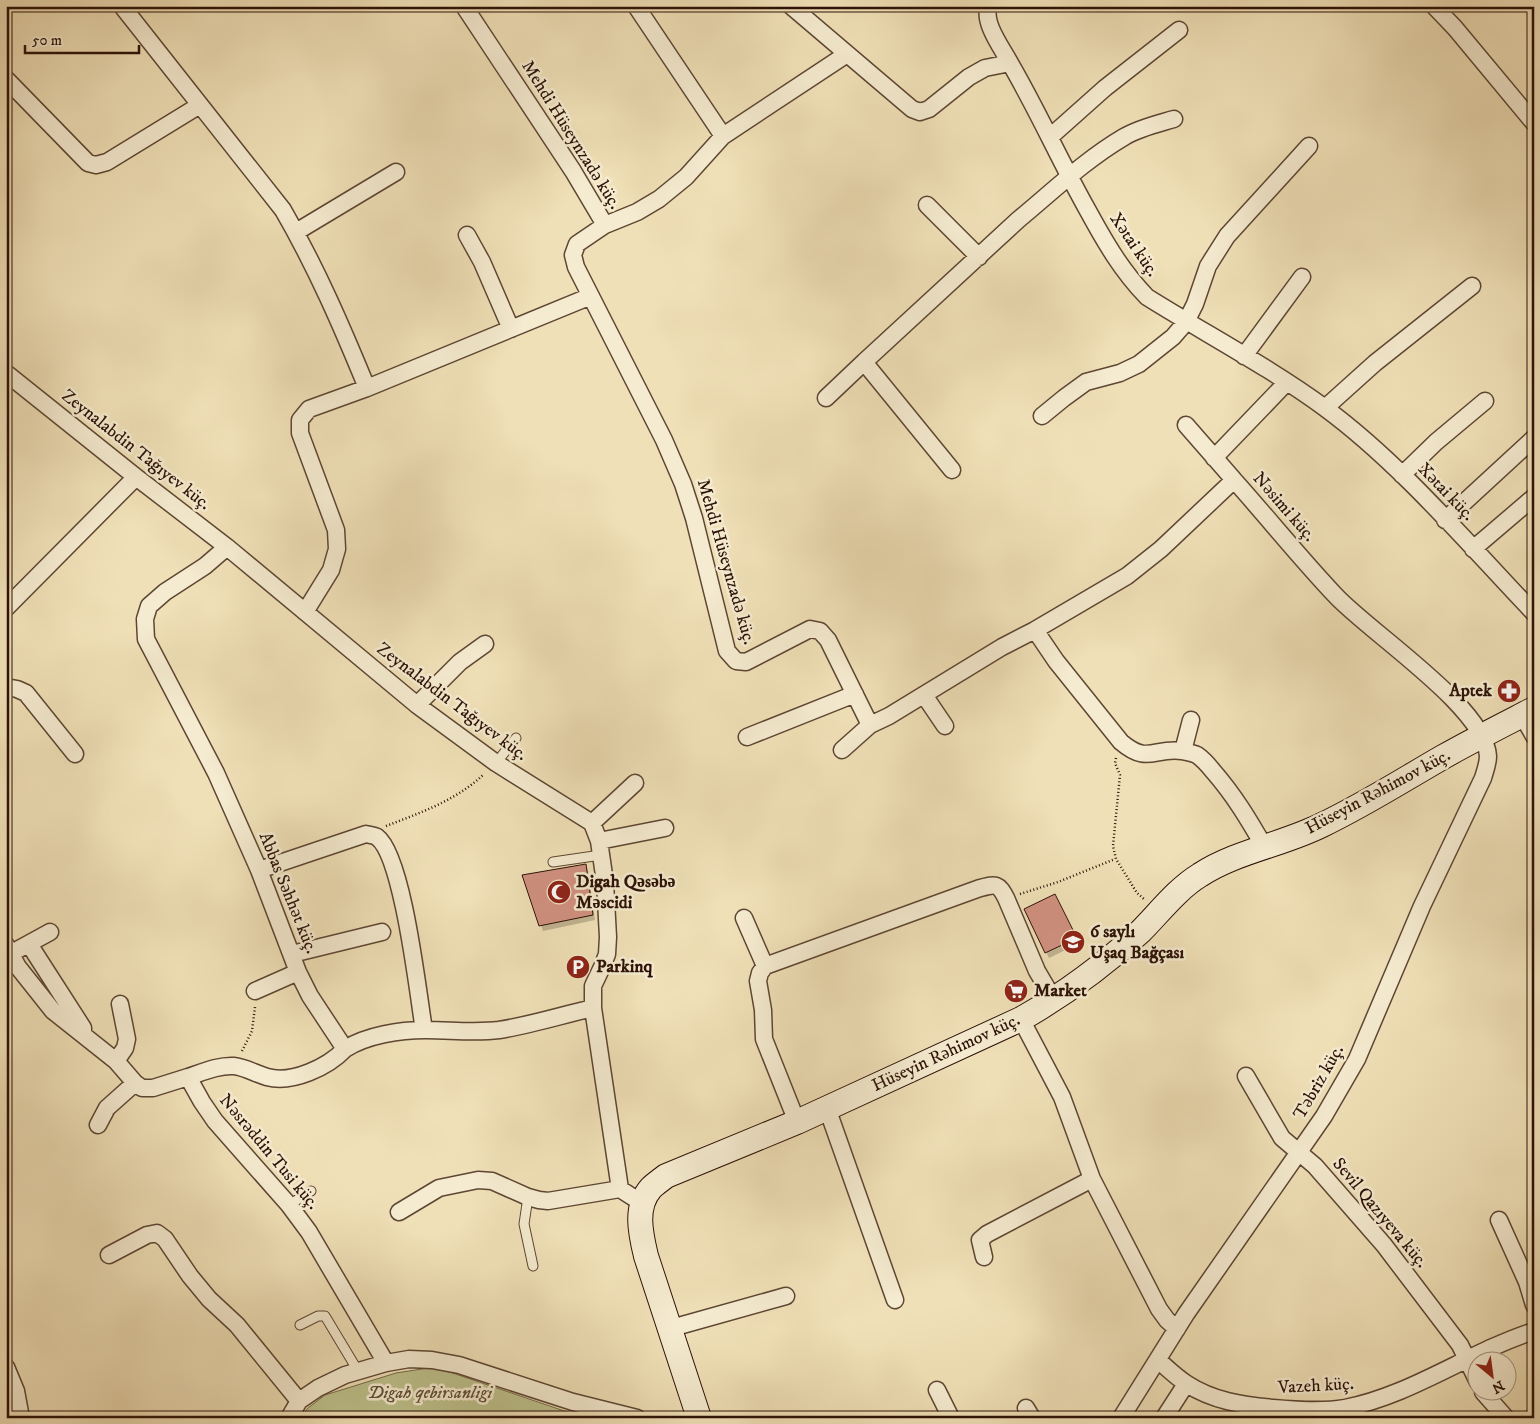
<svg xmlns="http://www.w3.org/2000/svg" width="1540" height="1424" viewBox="0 0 1540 1424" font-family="'IM FELL DW Pica',serif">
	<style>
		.green { fill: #bdc18c; stroke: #746a4a }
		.shadow { fill: #0003 }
		.building { fill: #d29282; stroke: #2c1207 }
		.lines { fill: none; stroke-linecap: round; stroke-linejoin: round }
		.service-casing { stroke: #5d4633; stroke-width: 11 }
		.minor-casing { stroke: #5d4633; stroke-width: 19 }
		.secondary-casing { stroke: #2c1207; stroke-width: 26 }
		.path { stroke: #2c1207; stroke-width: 2.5; stroke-dasharray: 1 2.5; stroke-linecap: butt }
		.service { stroke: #f5ebd0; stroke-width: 9 }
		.minor { stroke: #f5ebd0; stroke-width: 16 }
		.secondary { stroke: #f5ebd0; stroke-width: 24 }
		.labels { text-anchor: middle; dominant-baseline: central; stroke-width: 5; stroke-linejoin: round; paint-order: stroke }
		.street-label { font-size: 18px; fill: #2c1207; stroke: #f5ebd0 }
		.poi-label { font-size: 18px; font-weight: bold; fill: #2c1207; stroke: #f5ebd0; text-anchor: start }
		.park-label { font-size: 18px; font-style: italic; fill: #5f4f36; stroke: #f5ebd0 }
	</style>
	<rect width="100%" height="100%" fill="#f0e0b7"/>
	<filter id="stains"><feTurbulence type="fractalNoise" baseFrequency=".004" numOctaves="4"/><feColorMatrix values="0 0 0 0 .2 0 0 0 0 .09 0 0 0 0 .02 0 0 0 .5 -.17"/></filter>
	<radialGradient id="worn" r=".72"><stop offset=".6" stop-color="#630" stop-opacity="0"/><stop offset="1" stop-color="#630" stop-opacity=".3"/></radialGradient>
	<!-- green -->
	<path class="green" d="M435,1367L585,1418H300L308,1408L325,1395L396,1373Z"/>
	<!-- shadow -->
	<path class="shadow" d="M585,865L588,870L595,920L543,931L524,876Z
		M1057,901L1078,944L1049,958L1026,910Z"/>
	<!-- building -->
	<path class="building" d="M586,864L593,915L539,926L522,875Z
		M1055,894L1077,938L1045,953L1024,909Z"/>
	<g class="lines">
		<!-- service casing -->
		<g class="service-casing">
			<path id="service" d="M496,763L516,738
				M553,862L601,855
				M528,1197L524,1224L533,1266
				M289,1205L311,1191
				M300,1325L318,1316H325L358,1371"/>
		</g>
		<!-- minor casing -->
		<g class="minor-casing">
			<path id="minor" d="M122,6L283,210C316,267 342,327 367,388L309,409L300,420V433L336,530L337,549L331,570L305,612
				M464,6L573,171L605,225L577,244L573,255L576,267L664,440L683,484L694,518L727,651L736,661L746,662L810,629L820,631L828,640L870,725L889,716L1002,647L1035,630L1056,661L1121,742C1148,765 1154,747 1182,751C1187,752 1193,753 1197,755C1203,759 1209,766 1213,771C1234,795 1249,820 1265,848
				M636,6L723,136
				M791,6L912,109L920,112L929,109L969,77L985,68L1010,63C1038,111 1060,161 1087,209C1105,242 1121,270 1147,297C1206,334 1269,367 1325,408C1401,464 1468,544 1534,613
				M989,6C982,22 1002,48 1010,63
				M1434,6L1455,28L1534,123
				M6,79L88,163L96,165L107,162L200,105
				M1050,137L1105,88L1179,30
				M927,205L979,257
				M605,225L637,212L659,199L686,177L723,136L847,54
				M296,232L396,172
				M467,235L482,262L511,329
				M1244,356L1302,277
				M6,373L136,477L227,547L417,705L496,763L592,823L599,841L605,882L608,937L607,954L603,965L593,986V1008L620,1189L642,1203
				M367,388L591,296
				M826,398L864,362
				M1325,408L1375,363L1472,286
				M1042,416L1064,398L1086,382L1120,373L1139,364L1173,337L1186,322L1195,304L1208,266L1227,236L1309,146
				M1186,425L1234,480
				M1214,458L1287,382
				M952,470L864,362L1018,220C1053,191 1085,160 1124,137C1139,128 1157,124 1174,119
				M1402,475L1436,442L1485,401
				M1445,520L1534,438
				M227,547L205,566L165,592L149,606L145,619L146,639L216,773L259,870L298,972L310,996L345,1049C367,1035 400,1030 426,1030C451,1030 475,1033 499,1030C531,1025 562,1015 593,1008
				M1473,549L1534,497
				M6,608L136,477
				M1035,630L1127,576L1161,549L1234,480C1268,518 1300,558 1335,595C1369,632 1485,707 1488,756C1488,764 1485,771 1483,778L1422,906L1357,1059L1324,1116L1186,1314L1121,1418
				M6,687L17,689L26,693L75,754
				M924,695L945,726
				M417,705L460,662L485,644
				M1522,715L1534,736
				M747,737L855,694
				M842,750L870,725
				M1183,751L1191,720
				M592,823L635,783
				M599,841L665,828
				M259,870L366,834C369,835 374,835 377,837C403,856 418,994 424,1030
				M744,918L765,966
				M29,944L83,1028V1032
				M6,945L18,967L53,1011L116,1061L135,1083L142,1088H153L188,1077L202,1102L215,1121L289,1205L309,1232L386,1363
				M19,949L50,932
				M292,954L382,932
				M255,991L298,972
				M1021,1019L1062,1097L1092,1179L1159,1309L1167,1320L1177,1329
				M116,1061L125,1048L127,1039L120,1004
				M1246,1076L1282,1138L1315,1166L1384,1245L1460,1345L1478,1382
				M188,1077C203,1072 219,1065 234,1066C245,1067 256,1074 267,1077C292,1084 328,1067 345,1049
				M827,1108L895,1300
				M797,1122L764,1039L763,1010L758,981L760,973L765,966L980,888C996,884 998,883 1006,898L1037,971L1054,1000
				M98,1125L107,1108L135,1083
				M399,1212L439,1188L478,1180L492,1181L528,1197L539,1200L548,1201L620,1189
				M1499,1220L1527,1282L1534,1305
				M109,1255L147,1235L157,1233L165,1239L190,1276L209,1299L237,1325L299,1401
				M984,1257L980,1240L987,1234L1092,1179
				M668,1329L786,1296
				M1158,1360C1167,1368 1176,1377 1187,1384C1213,1401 1242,1405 1273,1408C1296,1410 1322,1412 1345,1408C1412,1395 1469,1352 1534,1331
				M6,1367L16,1391L21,1418
				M937,1390L951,1418
				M1483,1392L1506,1418
				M1026,1408L1032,1418
				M289,1418L299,1401L318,1388L345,1375L386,1363L409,1359L432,1360L459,1365L573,1402L637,1418
				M1164,1418L1186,1384
				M1533,1418L1534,1417"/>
		</g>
		<!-- secondary casing -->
		<g class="secondary-casing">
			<path id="secondary" d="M699,1418L646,1256C641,1235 634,1207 651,1188C655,1184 661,1180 666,1176L797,1122L1021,1019C1065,994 1103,966 1140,932C1159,913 1177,889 1200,875C1237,851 1282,845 1322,825C1364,805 1403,780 1443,757C1473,740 1503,725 1534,709"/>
		</g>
		<!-- path -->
		<path class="path" d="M1116,758L1115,763L1120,775L1113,846L1116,859L1137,893L1144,899
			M386,826C420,813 457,800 484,774
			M1020,894L1058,882L1115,859
			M242,1051L252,1031L255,1007"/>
		<!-- service -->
		<use href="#service" class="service"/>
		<!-- minor -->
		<use href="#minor" class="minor"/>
		<!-- secondary -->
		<use href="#secondary" class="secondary"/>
	</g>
	<!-- icons -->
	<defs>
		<g id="pharmacy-disc" transform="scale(1.25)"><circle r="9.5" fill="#8f2418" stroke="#f5ebd0"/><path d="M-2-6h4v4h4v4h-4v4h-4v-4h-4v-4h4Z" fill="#fff"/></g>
		<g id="mosque-disc" transform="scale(1.25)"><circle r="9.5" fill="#8f2418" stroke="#f5ebd0"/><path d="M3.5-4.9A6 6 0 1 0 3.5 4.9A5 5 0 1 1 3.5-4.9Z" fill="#fff"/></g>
		<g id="school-disc" transform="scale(1.25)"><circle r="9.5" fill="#8f2418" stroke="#f5ebd0"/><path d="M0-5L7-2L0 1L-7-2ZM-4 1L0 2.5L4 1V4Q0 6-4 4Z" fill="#fff"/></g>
		<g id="parking-disc" transform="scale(1.25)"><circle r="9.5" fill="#8f2418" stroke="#f5ebd0"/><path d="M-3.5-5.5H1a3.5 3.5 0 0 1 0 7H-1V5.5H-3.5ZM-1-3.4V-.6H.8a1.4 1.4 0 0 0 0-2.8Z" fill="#fff"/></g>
		<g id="supermarket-disc" transform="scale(1.25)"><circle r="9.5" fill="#8f2418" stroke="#f5ebd0"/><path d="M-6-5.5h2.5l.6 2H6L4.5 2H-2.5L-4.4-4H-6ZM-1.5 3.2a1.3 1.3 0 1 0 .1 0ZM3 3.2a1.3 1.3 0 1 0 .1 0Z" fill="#fff"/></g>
	</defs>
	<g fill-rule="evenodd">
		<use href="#pharmacy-disc" x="1509" y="691"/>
		<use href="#mosque-disc" x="559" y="892"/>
		<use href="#school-disc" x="1073" y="942"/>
		<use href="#parking-disc" x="578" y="967"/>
		<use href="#supermarket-disc" x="1016" y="991"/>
	</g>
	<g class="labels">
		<!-- street labels -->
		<g class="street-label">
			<text transform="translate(571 135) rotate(58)">Mehdi Hüseynzadə küç.</text>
			<text transform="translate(1134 245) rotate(56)">Xətai küç.</text>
			<text transform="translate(136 450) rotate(38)">Zeynalabdin Tağıyev küç.</text>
			<text transform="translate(1446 492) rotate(46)">Xətai küç.</text>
			<text transform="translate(1284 507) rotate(49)">Nəsimi küç.</text>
			<text transform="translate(726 562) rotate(74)">Mehdi Hüseynzadə küç.</text>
			<text transform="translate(452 702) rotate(37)">Zeynalabdin Tağıyev küç.</text>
			<text transform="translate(1378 792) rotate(-28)">Hüseyin Rəhimov küç.</text>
			<text transform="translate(288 893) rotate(68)">Abbas Səhhət küç.</text>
			<text transform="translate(946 1053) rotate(-25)">Hüseyin Rəhimov küç.</text>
			<text transform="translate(1319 1082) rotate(-60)">Təbriz küç.</text>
			<text transform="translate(269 1152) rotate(50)">Nəsrəddin Tusi küç.</text>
			<text transform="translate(1380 1213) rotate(50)">Sevil Qazıyeva küç.</text>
			<text transform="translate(1316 1386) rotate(-3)">Vazeh küç.</text>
		</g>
		<!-- poi labels -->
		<g class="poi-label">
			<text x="1492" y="691" text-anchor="end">Aptek</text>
			<text x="576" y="882">Digah Qəsəbə<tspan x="576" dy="21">Məscidi</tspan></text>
			<text x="1090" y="932">6 saylı<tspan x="1090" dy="21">Uşaq Bağçası</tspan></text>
			<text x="596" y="967">Parkinq</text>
			<text x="1034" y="991">Market</text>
		</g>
		<!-- park labels -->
		<g class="park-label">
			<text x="430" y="1393">Digah qebirsanligi</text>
		</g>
	</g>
	<!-- margin -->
	<rect width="1540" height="1424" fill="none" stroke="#f0e0b7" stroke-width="25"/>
	<rect x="8" y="8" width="1525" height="1409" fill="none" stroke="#2c1207" stroke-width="2.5"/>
	<rect x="12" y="12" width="1515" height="1399" fill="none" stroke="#2c1207"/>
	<!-- north arrow -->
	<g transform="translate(1492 1376) rotate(151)"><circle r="24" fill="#f5ebd0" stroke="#a59480"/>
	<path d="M0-4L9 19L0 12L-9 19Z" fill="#8f2418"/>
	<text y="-8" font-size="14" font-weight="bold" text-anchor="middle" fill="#2c1207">N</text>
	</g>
	<!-- scale -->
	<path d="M25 45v8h114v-8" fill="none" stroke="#2c1207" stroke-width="2.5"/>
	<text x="32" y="45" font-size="15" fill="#2c1207" stroke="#f5ebd0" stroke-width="4" paint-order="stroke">50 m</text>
	<rect width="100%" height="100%" filter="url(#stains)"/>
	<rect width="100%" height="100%" fill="url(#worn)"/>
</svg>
